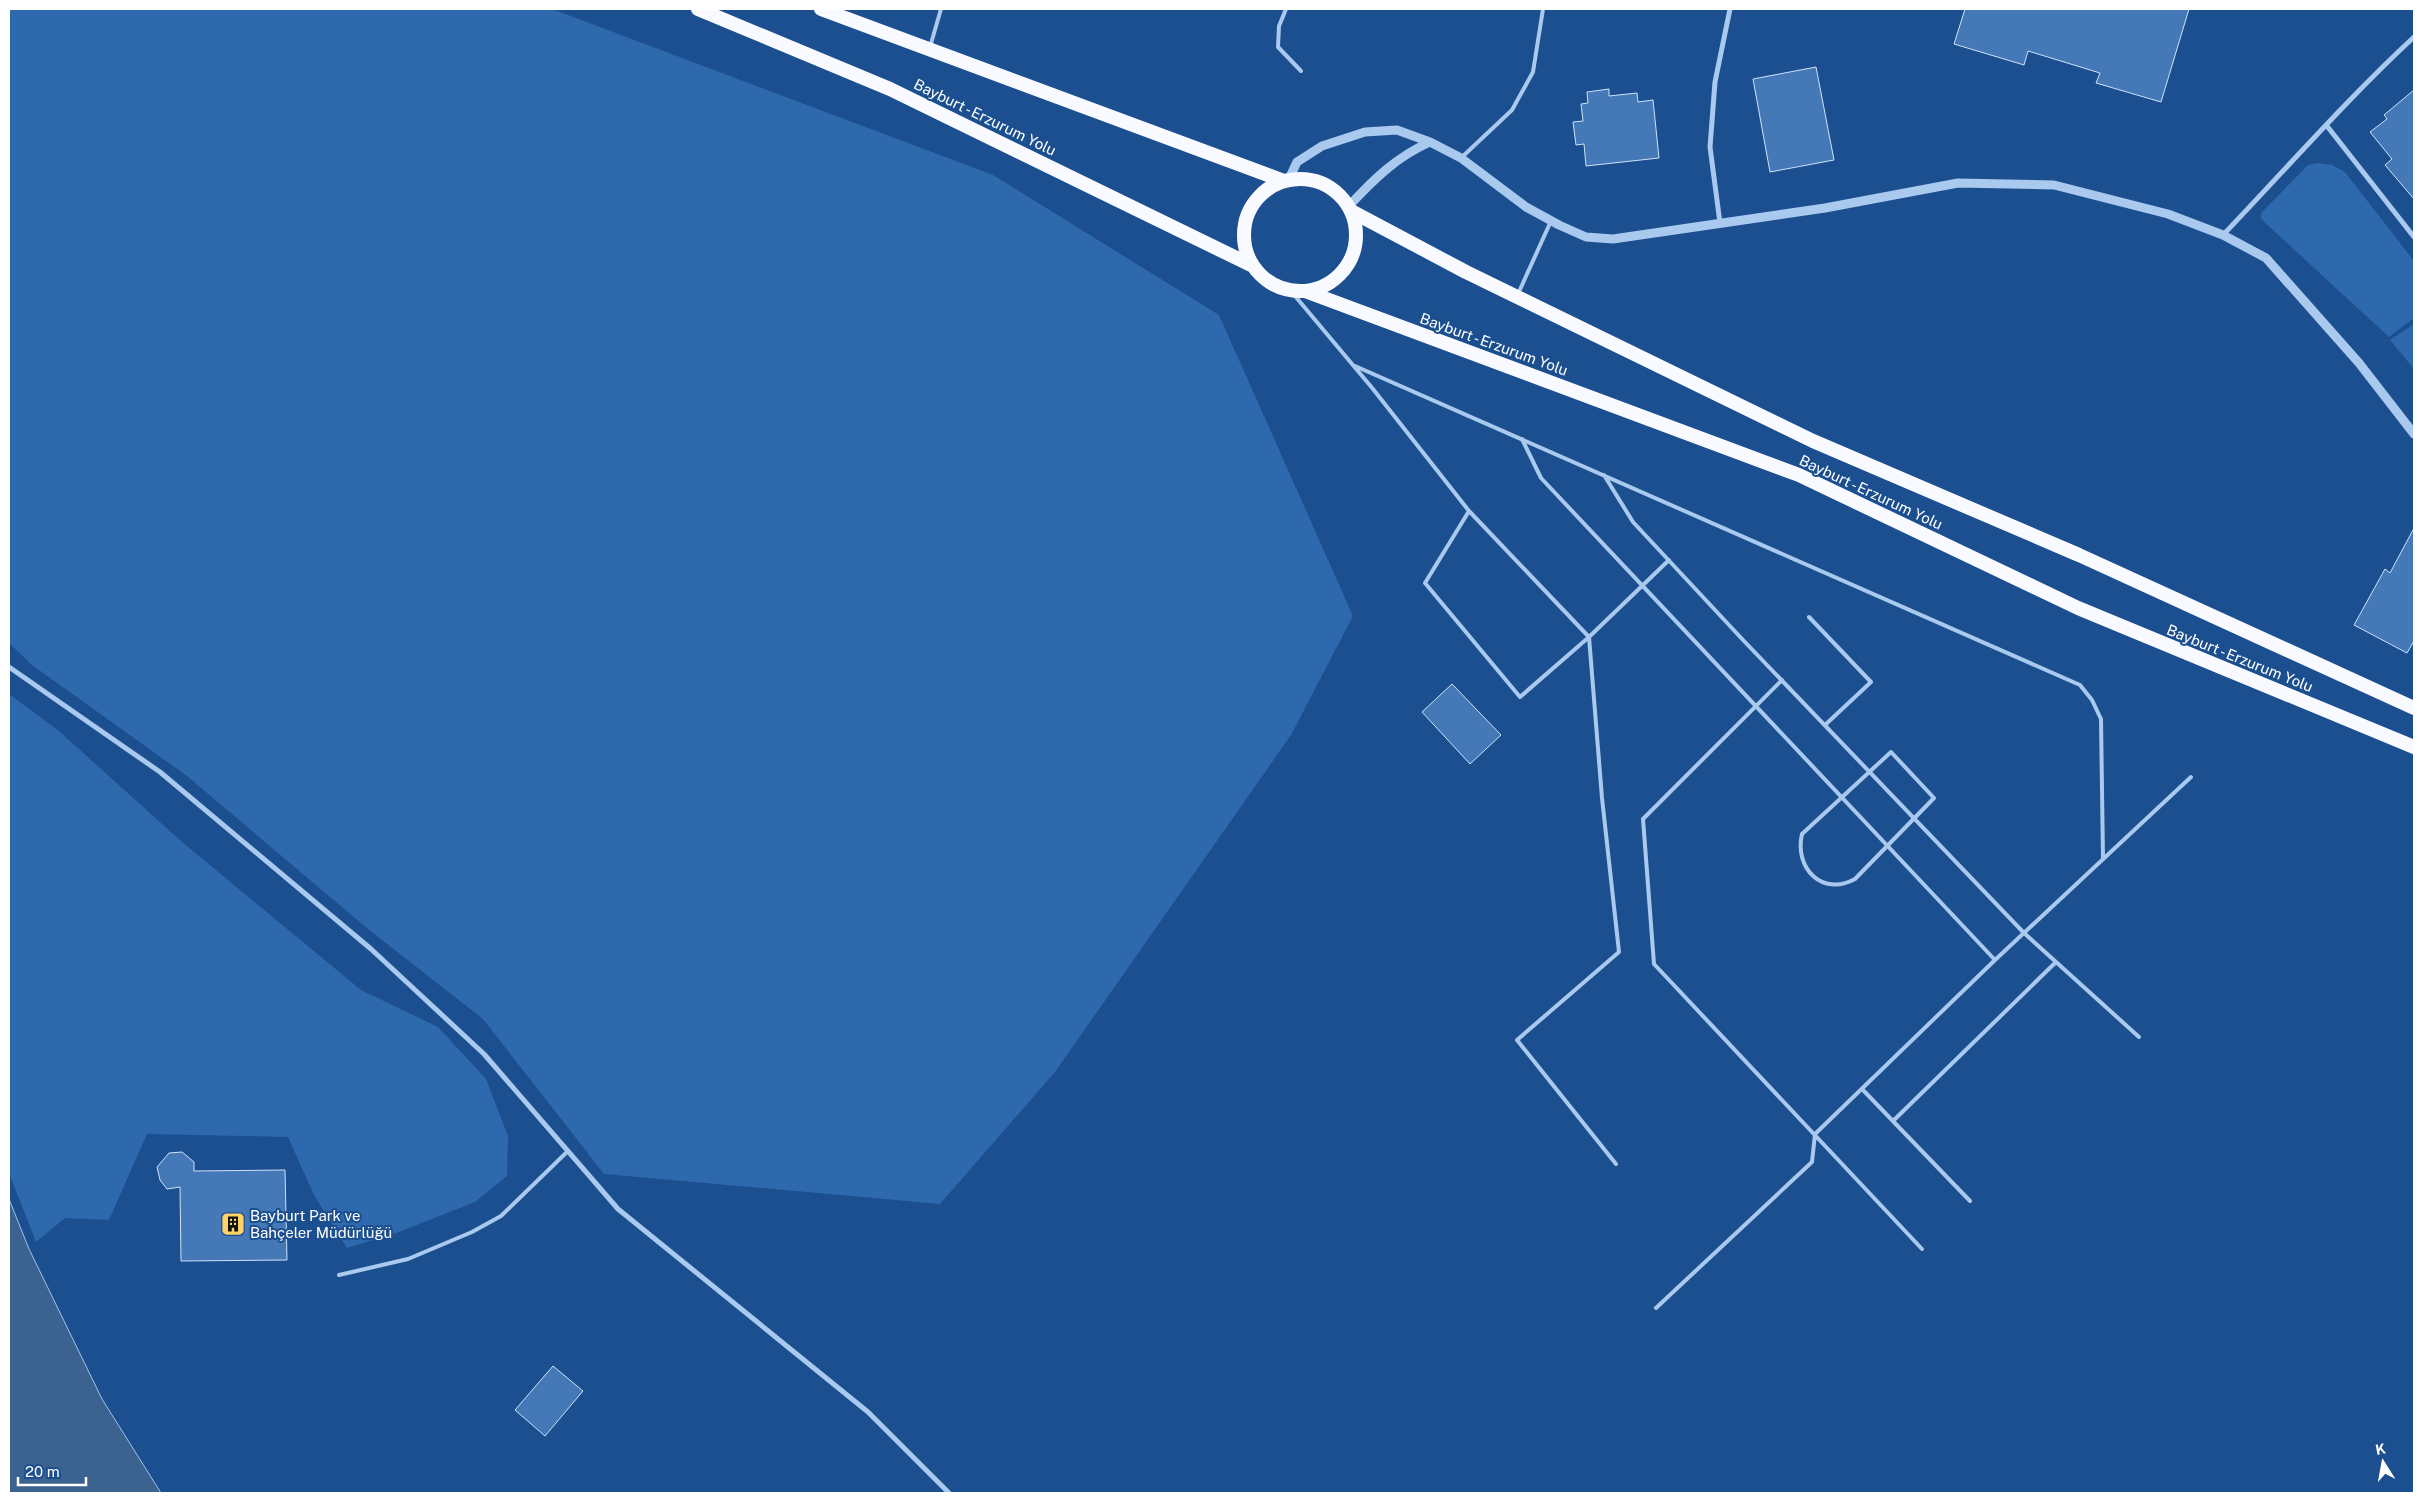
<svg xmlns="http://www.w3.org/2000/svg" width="2423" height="1502" viewBox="0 0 2423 1502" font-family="'Public Sans',sans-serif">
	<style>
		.green { fill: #2e69ad }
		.water { fill: #3c6290; stroke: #9cc4f0 }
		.building { fill: #4478b7; stroke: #cfe3fa }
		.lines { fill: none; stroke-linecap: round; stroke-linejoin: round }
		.service { stroke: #a9c9ee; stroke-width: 4 }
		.minor { stroke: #a9c9ee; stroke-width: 5 }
		.tertiary { stroke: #a9c9ee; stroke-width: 9 }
		.trunk { stroke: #f8faff; stroke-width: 14 }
		.labels { text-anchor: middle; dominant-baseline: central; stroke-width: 4; stroke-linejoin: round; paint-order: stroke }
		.street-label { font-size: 15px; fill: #fff; stroke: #1b4f8f }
		.poi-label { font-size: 15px; fill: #fff; stroke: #1b4f8f; text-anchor: start }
	</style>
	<rect width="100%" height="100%" fill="#1b4f8f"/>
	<!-- green -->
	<path class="green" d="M9,9H552L993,175L1219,315L1353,616L1291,735L1055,1072L940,1204L604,1174L483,1019L368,929L187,776L32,665L9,643Z
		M2318,163L2332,165L2345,172L2414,261V318L2389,337L2261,219V213L2308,165Z
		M2414,324V369L2390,340Z
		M9,694L59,731L182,842L361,990L438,1027L486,1079L508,1136L507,1176L475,1202L399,1232L347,1248L314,1195L288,1137L147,1134L109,1220L65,1218L36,1242L9,1173Z"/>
	<!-- water -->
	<path class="water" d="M9,1199L29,1249L102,1399L161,1493H9Z"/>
	<!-- building -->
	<path class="building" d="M1965,9H2189L2161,102L2096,83L2100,73L2028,51L2024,65L1954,44Z
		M1816,67L1834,160L1770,172L1753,79Z
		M1609,89V96L1637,93L1638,102L1653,100L1659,158L1586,166L1584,144L1576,145L1573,122L1583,121L1581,104L1588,103L1587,92Z
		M2414,90V199L2385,165L2392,159L2370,132L2387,119L2384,115Z
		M2414,528V641L2407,653L2354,625L2385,569L2390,573Z
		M1452,684L1501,735L1470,764L1422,712Z
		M182,1152L194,1162V1171L285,1170L287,1260L181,1261L180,1187L167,1189L160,1180L157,1167L169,1153Z
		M553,1366L583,1391L545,1436L515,1410Z"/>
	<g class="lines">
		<!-- service -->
		<path class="service" d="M1286,9L1279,26L1278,47L1301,71
			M930,47L941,9
			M1461,158L1512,110L1533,72L1543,9
			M1290,290L1373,389L1469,511L1589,637L1602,798L1619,952L1517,1040L1616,1164
			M1518,294L1551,221
			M1355,366L2080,685L2092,700L2101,719L2103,859
			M1522,439L1541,478L1995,960
			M1604,475L1633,522L1743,640L2024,933L2139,1037
			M1469,511L1425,583L1520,697L1589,637L1669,560
			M1809,617L1871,682L1825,725
			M1782,680L1643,819L1654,964L1922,1249
			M1891,752L1934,798L1855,879C1822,897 1794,868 1802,834Z
			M1862,1089L1970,1201
			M1893,1121L2056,962
			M339,1275L408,1259L472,1232L501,1216L568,1151
			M1656,1308L1812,1162L1815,1134L1995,960L2191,777"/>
		<!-- minor -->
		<path class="minor" d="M2327,126L2414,237
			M1720,223L1710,147L1715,82L1730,9
			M2223,235C2286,169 2347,99 2414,37
			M9,667L160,772L371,949L484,1054L618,1209L868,1412L949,1493"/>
		<!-- tertiary -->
		<path class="tertiary" d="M1288,181L1297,162L1322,146L1365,132L1397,130L1430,142L1461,158L1526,207L1559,225L1586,237L1613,239L1825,208L1958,183L2054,185L2168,214L2223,235L2266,258L2359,363L2414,434
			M1348,207C1373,180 1396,157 1430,142"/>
		<!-- trunk -->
		<path class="trunk" d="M698,9L890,89L1253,266
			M821,9L1284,181
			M1244 235a56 56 0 1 1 112 0a56 56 0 1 1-112 0Z
			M1351,211L1466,272L1813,441L2079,555L2414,708
			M1305,291L1799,475L2078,608L2414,747"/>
	</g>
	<!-- icons -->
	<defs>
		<g id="building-square" transform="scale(1.25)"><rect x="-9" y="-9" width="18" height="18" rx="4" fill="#ffd166" stroke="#1b4f8f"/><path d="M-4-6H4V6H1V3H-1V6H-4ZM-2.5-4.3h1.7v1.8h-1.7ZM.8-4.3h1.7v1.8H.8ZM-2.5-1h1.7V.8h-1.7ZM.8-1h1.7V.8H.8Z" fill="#111"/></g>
	</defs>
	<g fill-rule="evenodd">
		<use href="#building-square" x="233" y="1224"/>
	</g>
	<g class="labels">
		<!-- street labels -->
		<g class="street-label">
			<text transform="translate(985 117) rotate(26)">Bayburt - Erzurum Yolu</text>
			<text transform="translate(1494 344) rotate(20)">Bayburt - Erzurum Yolu</text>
			<text transform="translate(1871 492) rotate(25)">Bayburt - Erzurum Yolu</text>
			<text transform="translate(2240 658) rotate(22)">Bayburt - Erzurum Yolu</text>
		</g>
		<!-- poi labels -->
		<g class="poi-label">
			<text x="250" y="1215">Bayburt Park ve<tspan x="250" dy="17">Bahçeler Müdürlüğü</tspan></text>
		</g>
	</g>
	<!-- border -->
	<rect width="2423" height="1502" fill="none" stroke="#ffffff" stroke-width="20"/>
	<!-- north arrow -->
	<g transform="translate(2383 1462) rotate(349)" stroke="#1b4f8f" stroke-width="4" paint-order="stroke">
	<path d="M0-4L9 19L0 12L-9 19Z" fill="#ffffff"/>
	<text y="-8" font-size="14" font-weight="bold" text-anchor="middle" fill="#ffffff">K</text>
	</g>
	<!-- scale -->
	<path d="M18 1477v8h68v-8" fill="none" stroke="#ffffff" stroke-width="2.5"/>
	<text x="25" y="1477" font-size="15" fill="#ffffff" stroke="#1b4f8f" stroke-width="4" paint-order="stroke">20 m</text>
</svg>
